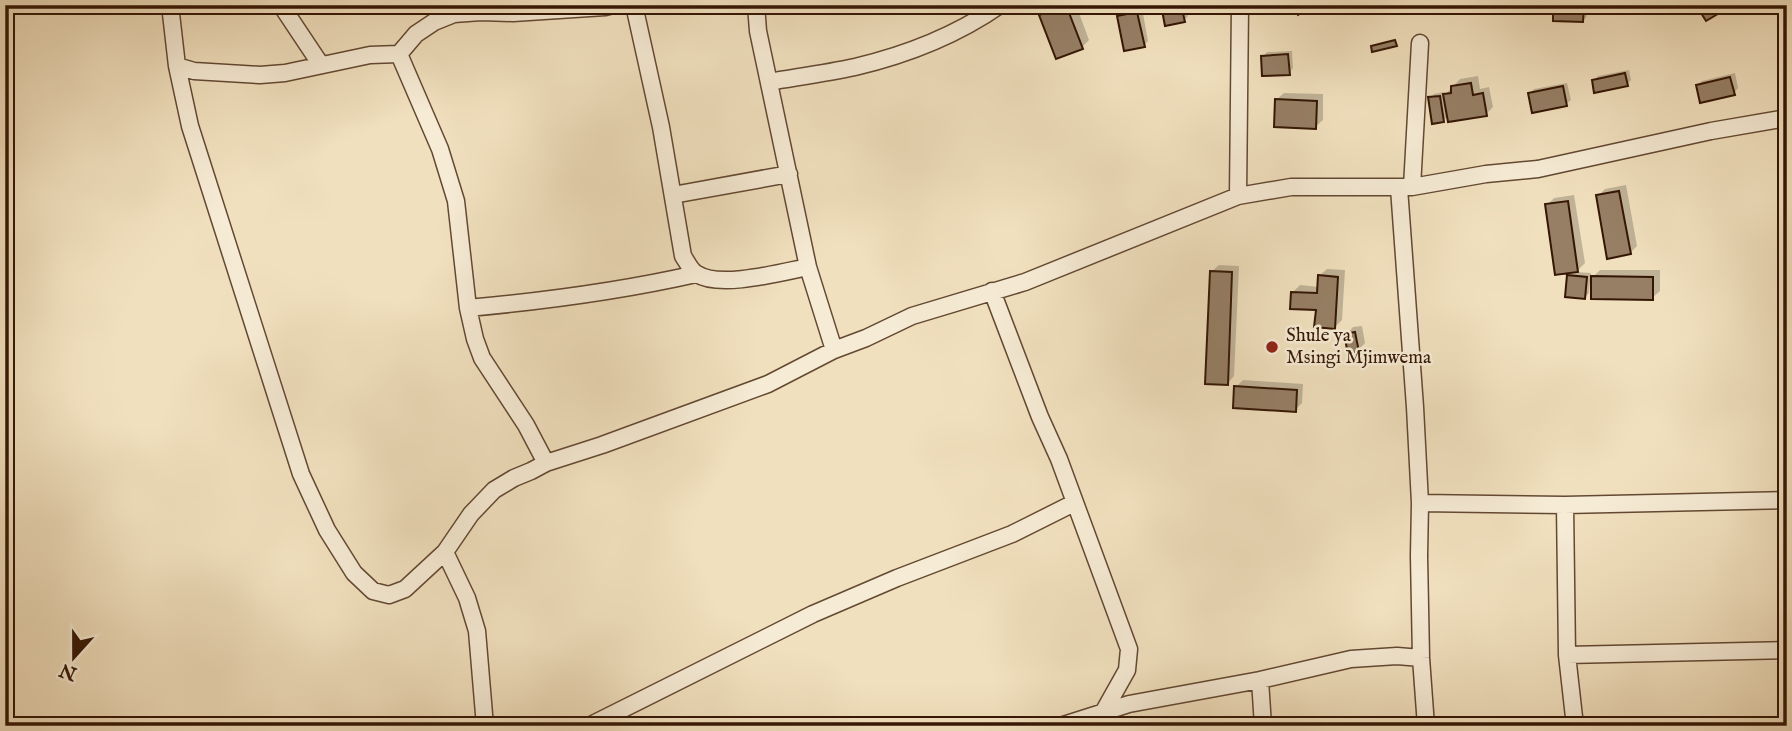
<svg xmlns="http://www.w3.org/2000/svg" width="1792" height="731" viewBox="0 0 1792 731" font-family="'IM FELL English',serif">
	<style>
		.shadow { fill: #0003 }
		.building { fill: #967f65; stroke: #341604; stroke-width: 2 }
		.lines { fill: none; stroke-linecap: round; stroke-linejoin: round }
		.street-casing { stroke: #634832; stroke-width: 19 }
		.street { stroke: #f6ebd5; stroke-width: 16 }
		.poi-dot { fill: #8f2418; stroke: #f6ebd5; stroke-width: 2.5 }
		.labels { text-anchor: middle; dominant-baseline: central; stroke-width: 5; stroke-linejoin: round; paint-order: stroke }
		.poi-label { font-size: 19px; fill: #341604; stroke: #f6ebd5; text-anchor: start }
	</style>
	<rect width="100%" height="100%" fill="#f1e0be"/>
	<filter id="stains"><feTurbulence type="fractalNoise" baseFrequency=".00286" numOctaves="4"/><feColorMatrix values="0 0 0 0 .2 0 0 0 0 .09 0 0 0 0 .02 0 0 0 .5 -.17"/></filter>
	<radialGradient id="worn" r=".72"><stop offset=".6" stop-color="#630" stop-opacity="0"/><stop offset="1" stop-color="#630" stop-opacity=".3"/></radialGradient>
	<!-- shadow -->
	<path class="shadow" d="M1056,5H1060L1047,10V14L1070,5H1076L1089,40L1082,47L1041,16L1048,8Z
		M1163,5H1186L1188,16L1184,21Z
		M1555,5H1588L1587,16L1583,21Z
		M1142,8L1148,41L1144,46L1119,17L1123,12Z
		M1292,51L1293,68L1289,73L1263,57L1267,52Z
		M1629,70L1631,80L1627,85L1594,81L1598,76Z
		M1735,73L1738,88L1734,93L1698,85L1702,81Z
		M1478,76L1480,89L1489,87L1493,107L1486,114L1449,115L1444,120L1430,98L1434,94L1444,92L1445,95L1460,79Z
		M1567,83L1571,100L1566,104L1530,94L1534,89Z
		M1284,93L1323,94V120L1315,127L1276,100Z
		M1626,185L1637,246L1630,253L1598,196L1605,189Z
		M1574,195L1585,263L1576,272L1591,273L1590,280L1600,270H1660V291L1652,298L1590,282L1589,293L1585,297L1568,276L1574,271L1547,205L1554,198Z
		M1219,265L1239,266L1234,376L1227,384L1211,272Z
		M1327,269L1345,270L1342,320L1335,327L1317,309L1292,293L1300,285L1319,287V276Z
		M1362,326L1365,343L1358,350L1346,335L1353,327Z
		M1243,380L1303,384L1302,403L1295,410L1236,387Z"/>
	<!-- building -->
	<path class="building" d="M1066,5L1083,49L1056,59L1039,15Z
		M1161,5H1181L1185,22L1165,26Z
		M1292,5H1315L1298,15Z
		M1553,5H1584L1583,22L1553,21Z
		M1696,5H1724L1726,9L1706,21Z
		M1137,12L1145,47L1124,51L1117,16Z
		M1395,40L1397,46L1372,52L1371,46Z
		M1288,54L1290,75L1262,76L1261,56Z
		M1625,73L1628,86L1594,93L1592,80Z
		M1730,77L1735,95L1700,103L1696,85Z
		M1471,83L1473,95L1483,93L1487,116L1448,122L1443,94L1451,93V86Z
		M1563,86L1567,106L1532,113L1528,93Z
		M1440,96L1444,122L1432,124L1428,97Z
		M1275,99L1317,101L1316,129L1274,127Z
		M1619,191L1631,254L1607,259L1596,195Z
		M1568,201L1578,272L1555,275L1545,204Z
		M1210,271L1232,272L1228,385L1205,384Z
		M1318,275L1338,277L1335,329L1314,327L1316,310L1290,309L1291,292L1317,293Z
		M1567,275L1587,277L1585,299L1565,297Z
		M1591,276L1653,277V300L1591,299Z
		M1355,332L1359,352L1348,354L1344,334Z
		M1234,386L1297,390L1296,412L1233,408Z"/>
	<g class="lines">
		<!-- street casing -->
		<g class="street-casing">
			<path id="street" d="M170,5L177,66L190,126L301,474L327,530L354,573L373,591L389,595L405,589L445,552L471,514L494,490L514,478L531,471L546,463L602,445L768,384L834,350L866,338L912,316L1025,282L1238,196L1291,187H1412L1486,174L1538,169L1711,131L1787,118
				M281,5L321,65
				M634,5L661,127L683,256C687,262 691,271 697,274C720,289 782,272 808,267
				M756,5L758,31L808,267L834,350
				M399,54L440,149L456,201L468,308L475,339L482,358L526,425L546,463
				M177,66L194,71L260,75L285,73L370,55L399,54L416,34L434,22L454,14L481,12L513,13L605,7L613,5
				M769,82C798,77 827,73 855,67C906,55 957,35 1000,5
				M1412,187L1420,43
				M1399,188L1415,407L1420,503L1419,556L1421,658L1426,726
				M673,195L789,174
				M1238,196L1240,5
				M992,291L1040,417L1059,459L1129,649L1127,670L1104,711
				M468,308C545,301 621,291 696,274
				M1420,503L1565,505L1787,500
				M1565,505L1567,655L1575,726
				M445,552L467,598L477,631L485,726
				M1567,655L1787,650
				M1260,680L1263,726
				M589,726L813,614L897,578L1012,534L1074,503
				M1060,726L1129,704L1260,680L1351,659L1397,656L1421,658"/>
		</g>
		<!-- street -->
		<use href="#street" class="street"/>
	</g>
	<!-- markers -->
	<circle class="poi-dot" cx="1272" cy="347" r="7"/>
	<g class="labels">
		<!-- poi labels -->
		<g class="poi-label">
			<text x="1286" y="336">Shule ya<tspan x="1286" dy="22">Msingi Mjimwema</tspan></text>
		</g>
	</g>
	<!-- margin -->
	<rect width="1792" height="731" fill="none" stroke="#f1e0be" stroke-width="28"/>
	<rect x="7" y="7" width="1778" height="717" fill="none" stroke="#341604" stroke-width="3.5"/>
	<rect x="14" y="14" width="1764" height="703" fill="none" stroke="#341604" stroke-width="2"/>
	<!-- north arrow -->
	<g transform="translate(74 657) rotate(201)" stroke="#f6ebd5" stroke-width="5" paint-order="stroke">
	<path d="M0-5L12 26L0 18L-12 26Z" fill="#341604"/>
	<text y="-10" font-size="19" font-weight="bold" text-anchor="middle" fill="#341604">N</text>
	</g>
	<rect width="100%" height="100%" filter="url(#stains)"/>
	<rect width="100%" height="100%" fill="url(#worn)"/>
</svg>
